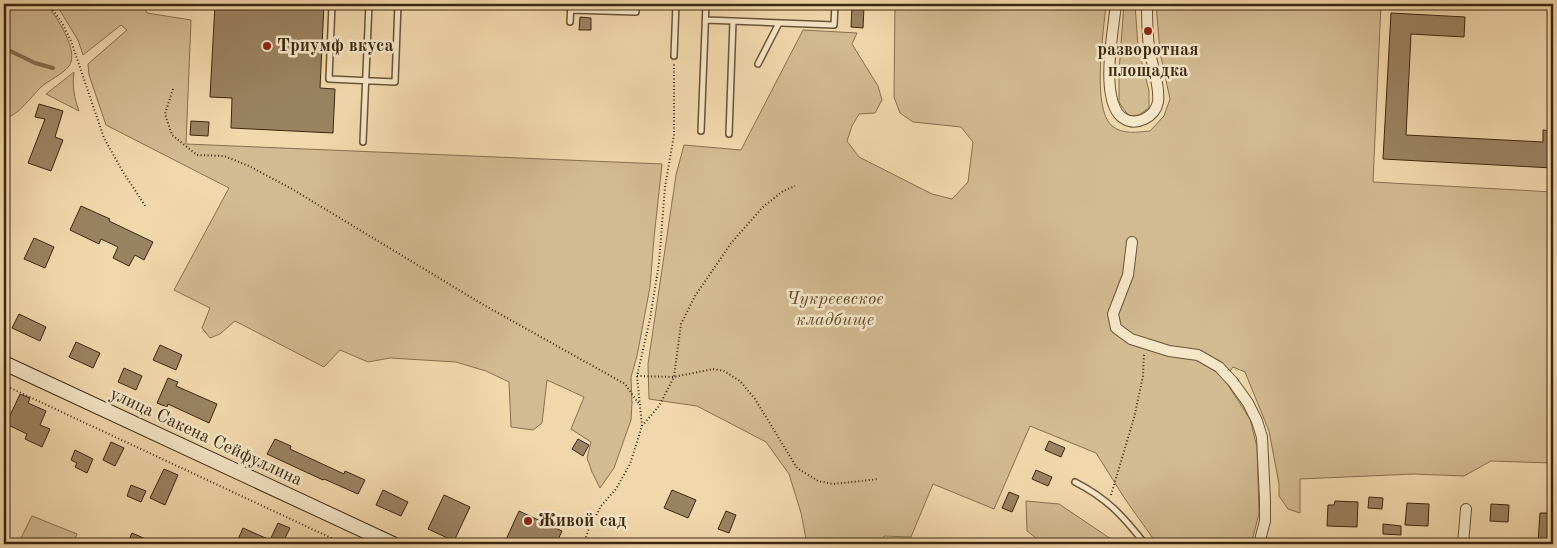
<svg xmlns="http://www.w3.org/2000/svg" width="1557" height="548" viewBox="0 0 1557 548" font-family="'Old Standard TT',serif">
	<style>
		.green { fill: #d2ba91; stroke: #877050 }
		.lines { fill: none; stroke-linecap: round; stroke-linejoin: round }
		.stream { stroke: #836d4d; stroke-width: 4 }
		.building { fill: #9a8361; stroke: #3c2710 }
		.service-casing { stroke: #695337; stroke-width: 8 }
		.minor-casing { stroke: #695337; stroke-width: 12 }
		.secondary-casing { stroke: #3c2710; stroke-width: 16 }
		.path { stroke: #3c2710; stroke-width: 2; stroke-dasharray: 1 2.5; stroke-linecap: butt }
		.service { stroke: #f6e6c8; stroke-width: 5 }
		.minor { stroke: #f6e6c8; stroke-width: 10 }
		.secondary { stroke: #f6e6c8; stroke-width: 14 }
		.poi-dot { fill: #8f2418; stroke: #f6e6c8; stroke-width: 2 }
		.labels { text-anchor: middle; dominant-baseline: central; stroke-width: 5; stroke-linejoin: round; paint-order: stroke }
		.poi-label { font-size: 18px; font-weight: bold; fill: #3c2710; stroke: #f6e6c8; text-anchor: start }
		.park-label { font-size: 18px; font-style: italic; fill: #624c30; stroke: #f6e6c8 }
		.street-label { font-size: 18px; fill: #3c2710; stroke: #f6e6c8 }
	</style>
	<rect width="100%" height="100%" fill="#f1d8ab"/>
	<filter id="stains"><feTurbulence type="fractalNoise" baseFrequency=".004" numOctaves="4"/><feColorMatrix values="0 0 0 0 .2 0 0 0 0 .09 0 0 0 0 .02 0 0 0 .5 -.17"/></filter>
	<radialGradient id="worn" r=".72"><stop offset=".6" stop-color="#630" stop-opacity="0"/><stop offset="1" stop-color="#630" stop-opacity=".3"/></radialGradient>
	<!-- green -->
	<path class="green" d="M4,4H47C56,17 80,51 69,66C62,75 49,80 41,87C29,99 20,114 4,119Z
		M56,4H143L147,13L191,20L186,144L662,164L654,238L650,287L637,356L631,377L632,403L631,420L614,468L600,488L592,472L587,458L591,442L571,429L584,397L547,380L542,423L533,430L511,427L509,382L486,371L456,362L390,358L368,362L340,350L324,367L235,321L220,334L210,338L202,328L210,308L174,290L229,188L106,125L89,75L88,64L127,30L121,25L83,55L78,40Z
		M895,4H1106C1104,30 1091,108 1112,126C1123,135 1138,132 1150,131L1164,116L1170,99L1160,52L1156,4H1381L1373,182L1553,192L1552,463L1491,461L1464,476L1414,474L1300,479V513L1288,509L1279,496V484L1269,431L1245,372L1233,367L1224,379L1250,419L1257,447L1259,514L1251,544H1157L1125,499L1096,453L1030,426L994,509L933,484L911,537L884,536L881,544H807L801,513L789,474L766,442L697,406L649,399L648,364L676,175L684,145L741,150L803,30L857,33L852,44L878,86L882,100L875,113L859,114L852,126L847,141L859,157L932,194L952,199L968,182L973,142L961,127L913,122L900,113L894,97Z
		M1124,4H1135L1138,47L1149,91V108L1139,115L1130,116L1125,111L1119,102V71Z
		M74,72C72,86 74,97 79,111L46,94Z
		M1026,501L1059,504L1111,539L1115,544H1044L1027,531Z
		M32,516L77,534L72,544H18Z"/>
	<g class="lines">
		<!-- stream -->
		<path class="stream" d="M4,48L35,63L53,68"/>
	</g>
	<!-- building -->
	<path class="building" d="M215,4H324L320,88L335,89L333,133L231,128L232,98L210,97Z
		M852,6L864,7L863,28L851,27Z
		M1391,13L1465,17L1464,37L1411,34L1406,135L1543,142V130L1553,131V168L1383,159Z
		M580,17L591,18V30H579Z
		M39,104L63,111L55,137L63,140L51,171L28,163L45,119L35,117Z
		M191,121L209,122L208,136L190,135Z
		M81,206L110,219L109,221L153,242L144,260L135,255L129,266L113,258L118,247L101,239L99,244L70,230Z
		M34,238L54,247L45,268L24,259Z
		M19,314L46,327L40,341L12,328Z
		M76,342L100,353L93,368L69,357Z
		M160,345L182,355L176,370L153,360Z
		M124,368L142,376L136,390L118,382Z
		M168,378L178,382L176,386L217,404L209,423L168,404L167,407L157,403Z
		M20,394L30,398L28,403L46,411L40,425L50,429L42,447L25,439L27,434L6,424Z
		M275,439L291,446L290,449L344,474L345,471L365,480L358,494L324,479L323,480L267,454Z
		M578,439L589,445L583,456L572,449Z
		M1049,441L1065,448L1061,457L1045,450Z
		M111,442L124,448L115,466L103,460Z
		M75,450L93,459L87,473L75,467L77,463L71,460Z
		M164,469L178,475L165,505L150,498Z
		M1036,470L1052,477L1048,486L1032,479Z
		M131,485L146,491L141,502L127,496Z
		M383,490L408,502L401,516L376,505Z
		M672,490L696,500L688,518L664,508Z
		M1009,492L1019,496L1012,512L1002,508Z
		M444,495L470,507L454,541L428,529Z
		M1369,497L1383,498L1382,509L1368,508Z
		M1335,501L1358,502L1357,527L1327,526L1328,505H1334Z
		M1407,503L1429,504L1428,526L1405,525Z
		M1491,504L1509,505L1508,522L1490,521Z
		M519,511L562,531L556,544H504Z
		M726,511L736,515L729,533L718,529Z
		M1540,513H1550L1548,542H1538Z
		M278,523L290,528L282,544H236L243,528L270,540Z
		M1383,524L1401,526V535L1383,534Z
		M132,533L157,544H127Z"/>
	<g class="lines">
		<!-- service casing -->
		<g class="service-casing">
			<path id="service" d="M332,4L329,79L395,82L398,4
				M571,10L636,12V4
				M706,20L834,25L835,4
				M570,22L571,4
				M674,56L676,4
				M758,64L779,23
				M701,131L706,4
				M729,134L733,21
				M363,142L369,4
				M1075,482C1108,499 1123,516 1145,544"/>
		</g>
		<!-- minor casing -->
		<g class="minor-casing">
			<path id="minor" d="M1116,4C1113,30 1106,70 1111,95C1112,102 1116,114 1123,118C1136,127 1155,117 1158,102C1160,88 1153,67 1150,53C1147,37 1147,20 1147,4
				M1132,242L1128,275L1113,314L1116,328L1131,339L1169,351L1198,355L1219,367L1233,382L1248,403L1257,421L1262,437L1265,500V521L1259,544
				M1463,544L1466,509"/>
		</g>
		<!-- secondary casing -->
		<g class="secondary-casing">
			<path id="secondary" d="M4,363L393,544"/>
		</g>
		<!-- path -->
		<path class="path" d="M49,4L62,23L71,41L104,138L123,172L146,207
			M173,89L165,114L172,135L197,155L224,156L249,166L292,189L482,304L625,384L639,404
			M637,376L674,377L713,369L724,371L740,381L755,399L797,468L818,481L833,484L879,479
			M4,385L344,544
			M642,426L637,376L650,319L659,263L665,187L674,135V64
			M1111,495L1134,418L1143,376L1144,354
			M584,544L588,531L601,506L616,489L630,464L642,426L659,406L674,377L681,324L695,296L732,242L763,207L783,191L795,186"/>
		<!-- service -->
		<use href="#service" class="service"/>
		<!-- minor -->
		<use href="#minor" class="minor"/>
		<!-- secondary -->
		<use href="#secondary" class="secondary"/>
	</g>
	<!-- markers -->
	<g class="poi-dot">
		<circle cx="1148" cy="31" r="5"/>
		<circle cx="267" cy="46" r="5"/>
		<circle cx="528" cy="521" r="5"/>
	</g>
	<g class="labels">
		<!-- poi labels -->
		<g class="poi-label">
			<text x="277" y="46">Триумф вкуса</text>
			<text x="1148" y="50" text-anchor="middle">разворотная<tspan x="1148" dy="21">площадка</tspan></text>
			<text x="538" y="521">Живой сад</text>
		</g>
		<!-- park labels -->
		<g class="park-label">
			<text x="835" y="299">Чукреевское<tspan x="835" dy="21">кладбище</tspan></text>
		</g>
		<!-- street labels -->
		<g class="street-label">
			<text transform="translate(206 437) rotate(25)">улица Сакена Сейфуллина</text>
		</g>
	</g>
	<!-- margin -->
	<rect width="1557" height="548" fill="none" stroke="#f1d8ab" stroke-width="20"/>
	<rect x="5" y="5" width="1547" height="538" fill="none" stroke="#3c2710" stroke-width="2.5"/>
	<rect x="10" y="10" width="1537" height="528" fill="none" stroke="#3c2710"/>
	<rect width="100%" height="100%" filter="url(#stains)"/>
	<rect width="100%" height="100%" fill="url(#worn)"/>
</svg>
